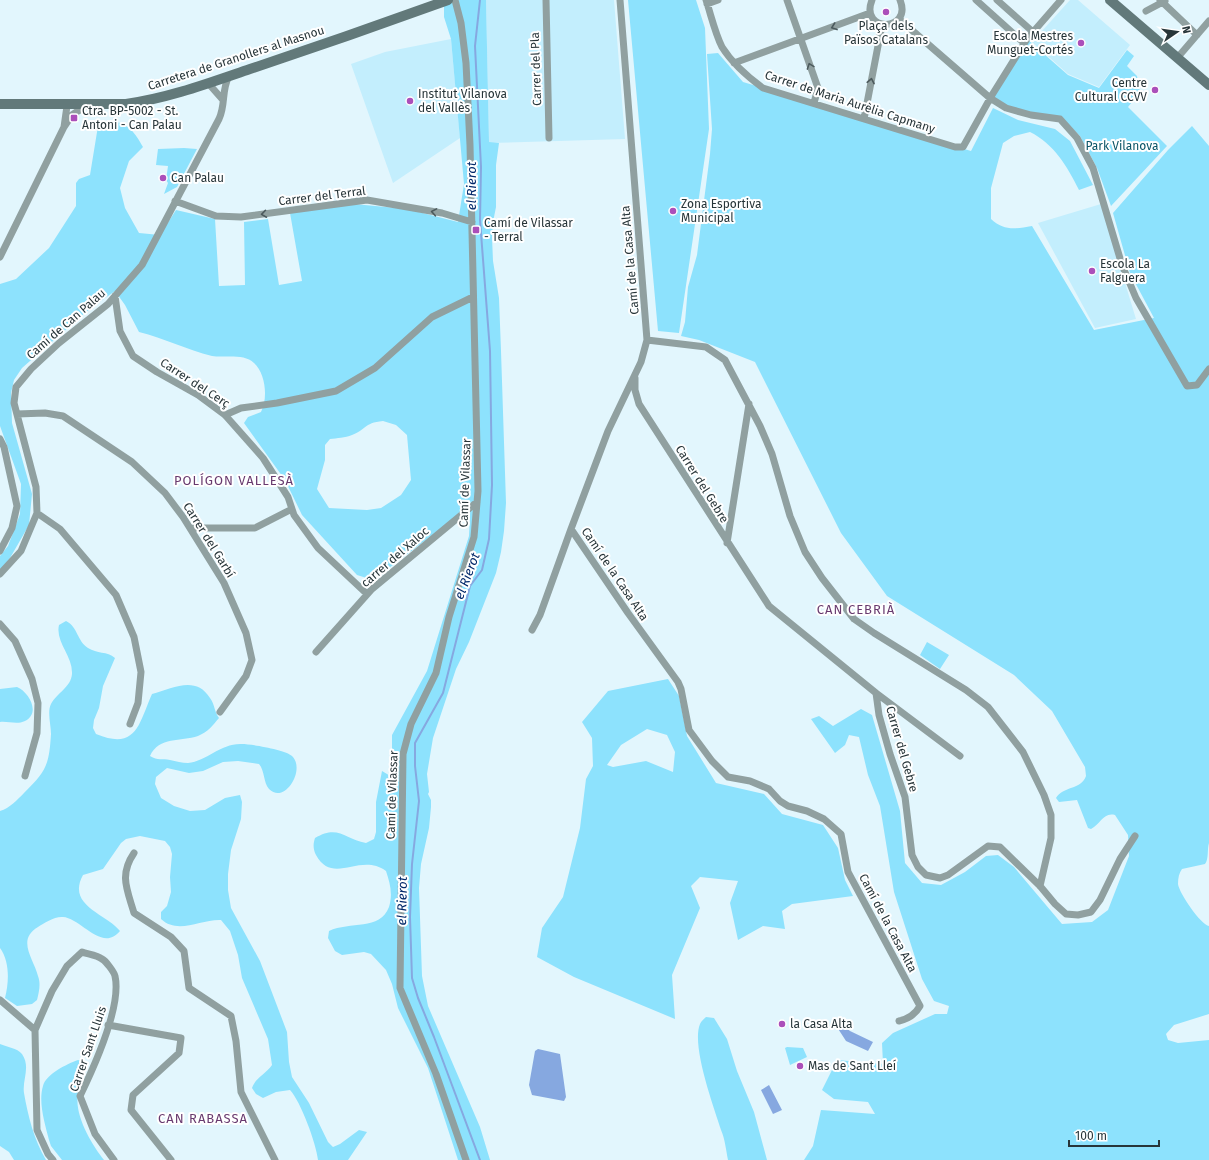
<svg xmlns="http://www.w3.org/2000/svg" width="1209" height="1160" viewBox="0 0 1209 1160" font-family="'Fira Sans',sans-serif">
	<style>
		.built { fill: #c3eefd }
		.green { fill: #8de2fd; fill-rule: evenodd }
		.water { fill: #86a8e0 }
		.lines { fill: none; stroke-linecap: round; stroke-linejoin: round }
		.stream { stroke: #86a8e0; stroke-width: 2 }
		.street { stroke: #90a0a0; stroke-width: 7 }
		.secondary { stroke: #62797a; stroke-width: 10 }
		.oneway { stroke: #4c5a5d }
		.poi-dot { fill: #ab4fba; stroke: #fff; stroke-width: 1.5 }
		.labels { text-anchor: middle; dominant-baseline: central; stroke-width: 4; stroke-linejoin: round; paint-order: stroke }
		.poi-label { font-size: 12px; fill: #273539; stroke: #fff; text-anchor: start }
		.street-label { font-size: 12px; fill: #273539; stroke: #fff }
		.park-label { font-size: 12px; fill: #095467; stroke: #fff }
		.water-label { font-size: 13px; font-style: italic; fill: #03296a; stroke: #fff }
		.neighbourhood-label { font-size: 13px; letter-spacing: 1px; fill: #683a6f; stroke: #fff }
	</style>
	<rect width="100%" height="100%" fill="#e2f6fd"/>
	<!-- built -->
	<path class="built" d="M486,0H614L625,139L489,143Z
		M1070,0H1078L1130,45L1099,87L1068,74L1032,42Z
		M451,39L460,138L393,183L351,64L385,52Z
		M1101,204L1136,319L1095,328L1038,223Z"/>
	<!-- green -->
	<path class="green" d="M444,0H486L489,142L499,143L496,165V207L493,222L492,237L493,261L499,298L501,351L506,503L504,531L501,552L496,573L469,642L456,669L433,738L427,774L429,792L428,794L431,800V807L429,828L421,864L419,888L422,976L428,1006L480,1127L490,1160H458L428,1068L398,1008L392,984L386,970L371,954L364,952L342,955L335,951L328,938L329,931C350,921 380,931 389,907C393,894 390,883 386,871C360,852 333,886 316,855C313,849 313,844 315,838C338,824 345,839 366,843L374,839L376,832V802L382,771L392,777V735L427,671L469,536L470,516L467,509L373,580L357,575L302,515L285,480L244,423L248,417L261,412C268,399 266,374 254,363C244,353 225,358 212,356C187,350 164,338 139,332L125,305L115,291L86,312L22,368L14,380L11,393L12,423L32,494L29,525L10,558L0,571V556L8,546L20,514L21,484L0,426V284L16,279L49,248L76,206V183L79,179L90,175L98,126C121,115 133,128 143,147L129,161L120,188L125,208L139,233L160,235L176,210L215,219L219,286L245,285L244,222L268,219L279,285L302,281L290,213L354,204L407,209L458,222L464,184L451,39L444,17ZM383,421L396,425L407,435L411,480L401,495L381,508L367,510L329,508L317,489L325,460V445L330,439C337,438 345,438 352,435C366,430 363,423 383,421Z
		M628,0H696L705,28L709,129L679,333L658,331Z
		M1027,39L1068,75L1099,88L1127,50L1134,56L1127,66L1137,76L1140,92L1128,107L1167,146L1111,206L1097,168L1080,136L1063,119L1008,107L995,99V91Z
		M718,53L743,82L971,151L993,108L1018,120L1055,129L1070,141L1093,185L1079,190C1067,166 1054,144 1030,132L1014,136L1003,143L991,188V219C1004,231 1015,229 1032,226L1094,330L1154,318L1130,273L1113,213L1168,150L1192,126L1209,146V843C1207,849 1209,859 1205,864L1182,869C1179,873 1178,878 1178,884C1179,893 1201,925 1209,926V1014L1174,1025L1166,1034L1168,1040L1178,1043L1209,1040V1160H804L813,1146L821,1110L875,1114L868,1102L834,1099L822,1090L837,1060L883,1064L882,1043L893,1033L935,1014H947L949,1006L934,1001L922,979L894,892L880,806L868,775L859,737L849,735L845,745L835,753L811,719L819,716L833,726L861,709L872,715L900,811L905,863L922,883L941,885L965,872L986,856L998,855L1014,867L1062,924L1092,922L1108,910L1129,856L1128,835L1115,815C1103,812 1101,824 1091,829L1088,828L1077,800L1059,802L1056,798C1063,786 1081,790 1086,776L1085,767L1052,711L1014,675L887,596L841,533L755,362L699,340L681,336L685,322L688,287L697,255L710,154L712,129L707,54Z
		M184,148L197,149L177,187L164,194L168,183L166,180L168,166L156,165L158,149Z
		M66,621C78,627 77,641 88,648C97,654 107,651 115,658L103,686L99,708L94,720L93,728L96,734C137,751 139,723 152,694C173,688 196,675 210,698C215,705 214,711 219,718C213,725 208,732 198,736C181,742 159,736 150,756C158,761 162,758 170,760C176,761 182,763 188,763C207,761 221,743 242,744C251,744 286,750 292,756C306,769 285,805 269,789C263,782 265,771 259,764L238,761L223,762L203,771L189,773L167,768L156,777L155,784L161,798L174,806L190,811L205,810L225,798L240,795L242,802L241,819L231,850L228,874V890L231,908L260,961L287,1032L289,1062L292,1077L309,1103L328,1142L333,1147L340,1144L359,1130L367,1132L348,1160H318C316,1143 301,1102 290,1090L276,1092L263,1098L256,1094L252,1088C256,1077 266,1074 272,1065L268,1039L242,978L238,955L230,931L221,920C201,919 178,935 161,919V912L167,906L171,892L170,877L172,854L170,847L165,841L140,836L126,839L121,843L103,869L83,875C66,906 107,914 120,931C102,953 81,918 63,917C55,916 44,923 38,927C16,940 34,959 38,976C41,984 39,992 37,1000L32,1004L17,1006L5,998C9,982 10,962 0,948V811C10,808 17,800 24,793C46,771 49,766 51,734C51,725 47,712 51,704C57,693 71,687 72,674C73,656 55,642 59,625Z
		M927,642L949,655L940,669L920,655Z
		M668,679L679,696L687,736L716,783L764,794L782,814L823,825L838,848L845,880L853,896L792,904L782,911L785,929L763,926L738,940L730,903L738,881L700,877L691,886L700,908L672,975L675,1019L574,977L537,957L542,928L563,897L580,828L586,779L593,766L592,738L582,722L608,691ZM647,729L667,735L675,752L673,772L646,761L613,767L607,765L621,745Z
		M17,687C29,692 41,713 25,721C17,725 8,721 0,722V689Z
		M706,1017L714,1018L727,1039L737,1071L754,1112L767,1160H728C726,1150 725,1139 721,1130C714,1107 691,1046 700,1024C701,1021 704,1019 706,1017Z
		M0,1044C7,1047 17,1048 22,1054C31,1067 22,1080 24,1093C28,1116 34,1140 46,1160H14L9,1152L0,1146Z
		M787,1047L803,1048L807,1057L790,1065L785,1048Z
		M78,1060L85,1062C86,1074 80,1083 78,1095C74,1115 92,1145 104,1160H62L51,1146L49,1140C45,1124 38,1102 43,1086C46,1074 67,1064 78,1060Z"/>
	<!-- water -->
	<path class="water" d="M838,1021L850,1031L873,1042L868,1051L846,1041L835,1024Z
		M538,1049L560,1054L566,1097L564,1101L532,1095L529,1085L535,1051Z
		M769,1085L782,1110L773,1114L761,1090Z"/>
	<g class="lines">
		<!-- stream -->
		<path class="stream" d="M480,1160L434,1037L418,998L412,978L410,917L412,864L419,801L415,766V743L443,693L470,586L482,570L489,539L492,485L490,351L480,220L481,167L475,46L480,0"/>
		<!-- street -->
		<path class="street" d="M455,0L461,23L466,63L470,145L478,491L474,537L449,617L436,673L411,724L403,754L400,988L436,1074L466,1160
			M546,0L549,138
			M620,0L647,340L641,362L608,431L571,529L628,613L678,682L681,689L689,730L712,761L728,777L750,781L769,789L780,801L788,806L807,811L824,819L841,834L848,872L920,1006C915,1015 908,1019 899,1021
			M706,0C711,15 715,33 722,47C732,63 748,77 763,88L955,147H963L992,95L1027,39L1061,0
			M787,0L818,88L814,103
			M872,0C859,33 913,32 900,0
			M976,0L1024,43
			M997,0L1033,32
			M1160,0L1197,35
			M707,4L718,0
			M1146,11L1165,1
			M899,19L990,98L1006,108L1031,115L1060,119L1077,138L1093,168L1122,265L1136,298L1187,386L1197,385L1209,369
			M1178,57L1209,21
			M734,63L870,13
			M208,83L223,100
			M864,119L882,25
			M64,127L67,106L69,105
			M175,201L216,216L241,217L367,200L442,213L472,222
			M0,257L64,127L72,115L87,105
			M115,296L120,331L133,356L157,372L198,395L225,415L263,458L288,497L294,515L318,548L367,594
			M647,340L706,347L725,360L760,426L772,454L790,516L805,552L822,578L854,619L874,633L966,690L988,707L1023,752L1044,795L1051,815V838L1040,886
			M635,378V390L639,404L769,606L876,693L879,715L890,754L905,797L912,855L918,867L926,875L940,878L948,875L988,846L1000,847L1040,886L1055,904L1066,914L1078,915L1091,912L1100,900L1120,859L1135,836
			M17,414L45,413L63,416L132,462L165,493L183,517L224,583L246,633L252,660L246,676L220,712
			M225,415L241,408L277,403L336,391L375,368L432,317L473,297
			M0,439L4,447L17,506L12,528L0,551
			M37,513L60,529L116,595L134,637L141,672L138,703L130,724
			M190,528H255L292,509
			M727,543L749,404
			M0,574L21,551L37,513L36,487L14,403L16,387L31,369L59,343L108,304L142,265L219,119C226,104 221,91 229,76
			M0,624L15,641L32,679L38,703L37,733L25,776
			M532,630L540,615L571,529
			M316,652L372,589L477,502
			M876,693L960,756
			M134,853C119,875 127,889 134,913L171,937L184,951L189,988L231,1016L236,1041L241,1092L275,1160
			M0,1000L35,1030
			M108,1025L181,1038L179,1053L133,1095L131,1110L171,1160
			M53,1160L48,1154L37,1130L35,1030L52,991L67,966L82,952C87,954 97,955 102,959C106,961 114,972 115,976C122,1007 94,1067 80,1096L95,1134L114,1160"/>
		<!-- secondary -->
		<path class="secondary" d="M1110,0L1209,85
			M0,104H126C169,98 209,83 250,69C316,47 382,24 448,0"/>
	</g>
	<!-- one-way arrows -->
	<defs><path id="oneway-chevron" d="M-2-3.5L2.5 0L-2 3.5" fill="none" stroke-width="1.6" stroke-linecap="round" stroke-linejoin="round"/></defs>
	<g class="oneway">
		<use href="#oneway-chevron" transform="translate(834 27) rotate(160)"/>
		<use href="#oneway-chevron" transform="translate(810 66) rotate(-110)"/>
		<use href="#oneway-chevron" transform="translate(871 81) rotate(-79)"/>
		<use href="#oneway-chevron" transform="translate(434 212) rotate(-170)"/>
		<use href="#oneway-chevron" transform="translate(264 214) rotate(172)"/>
	</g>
	<!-- markers -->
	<g class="poi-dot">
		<circle cx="886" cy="12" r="4"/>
		<circle cx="1081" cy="43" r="4"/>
		<circle cx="1155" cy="90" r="4"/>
		<circle cx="410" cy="101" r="4"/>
		<rect x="70" y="114" width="8" height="8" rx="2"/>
		<circle cx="163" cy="178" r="4"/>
		<circle cx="673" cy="211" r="4"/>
		<rect x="472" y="226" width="8" height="8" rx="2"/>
		<circle cx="1092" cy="271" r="4"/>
		<circle cx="782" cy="1024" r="4"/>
		<circle cx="800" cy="1066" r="4"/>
	</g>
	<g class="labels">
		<!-- poi labels -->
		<g class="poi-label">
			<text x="886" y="26" text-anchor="middle">Plaça dels<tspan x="886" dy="14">Països Catalans</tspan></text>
			<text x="1073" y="36" text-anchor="end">Escola Mestres<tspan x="1073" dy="14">Munguet-Cortés</tspan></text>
			<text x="1147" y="83" text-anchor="end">Centre<tspan x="1147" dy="14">Cultural CCVV</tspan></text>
			<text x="418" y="94">Institut Vilanova<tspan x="418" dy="14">del Vallès</tspan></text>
			<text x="82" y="111">Ctra. BP-5002 - St.<tspan x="82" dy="14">Antoni - Can Palau</tspan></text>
			<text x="171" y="178">Can Palau</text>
			<text x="681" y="204">Zona Esportiva<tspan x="681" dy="14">Municipal</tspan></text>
			<text x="484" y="223">Camí de Vilassar<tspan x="484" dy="14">- Terral</tspan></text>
			<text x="1100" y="264">Escola La<tspan x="1100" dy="14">Falguera</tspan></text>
			<text x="790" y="1024">la Casa Alta</text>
			<text x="808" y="1066">Mas de Sant Lleí</text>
		</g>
		<!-- street labels -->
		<g class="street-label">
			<text transform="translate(236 58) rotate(-18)">Carretera de Granollers al Masnou</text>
			<text transform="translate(536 69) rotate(-92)">Carrer del Pla</text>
			<text transform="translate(850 102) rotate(18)">Carrer de Maria Aurèlia Capmany</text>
			<text transform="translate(322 196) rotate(-7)">Carrer del Terral</text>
			<text transform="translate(630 260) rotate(-95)">Camí de la Casa Alta</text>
			<text transform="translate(66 324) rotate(-41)">Camí de Can Palau</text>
			<text transform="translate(195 383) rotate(33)">Carrer del Cerç</text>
			<text transform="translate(465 483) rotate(-88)">Camí de Vilassar</text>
			<text transform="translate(702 484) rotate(58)">Carrer del Gebre</text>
			<text transform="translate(209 540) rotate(58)">Carrer del Garbí</text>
			<text transform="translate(395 557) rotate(-41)">carrer del Xaloc</text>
			<text transform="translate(615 574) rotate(56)">Camí de la Casa Alta</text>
			<text transform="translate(902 749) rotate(74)">Carrer del Gebre</text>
			<text transform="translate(392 795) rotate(-88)">Camí de Vilassar</text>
			<text transform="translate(888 923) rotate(62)">Camí de la Casa Alta</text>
			<text transform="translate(88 1049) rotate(-71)">Carrer Sant Lluis</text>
		</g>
		<!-- park labels -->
		<g class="park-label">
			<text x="1122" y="146">Park Vilanova</text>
		</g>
		<!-- water labels -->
		<g class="water-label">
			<text transform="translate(471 186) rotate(-90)">el Rierot</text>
			<text transform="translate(467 576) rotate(-69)">el Rierot</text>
			<text transform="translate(402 901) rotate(-89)">el Rierot</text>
		</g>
		<!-- neighbourhood labels -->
		<g class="neighbourhood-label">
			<text x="234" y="480">POLÍGON VALLESÀ</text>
			<text x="856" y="609">CAN CEBRIÀ</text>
			<text x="203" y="1118">CAN RABASSA</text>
		</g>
	</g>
	<!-- north arrow -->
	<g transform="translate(1177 32) rotate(77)" stroke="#ffffff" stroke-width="3" paint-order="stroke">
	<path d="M0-3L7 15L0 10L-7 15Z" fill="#273539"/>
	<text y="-6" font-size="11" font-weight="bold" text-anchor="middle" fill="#273539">N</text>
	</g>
	<!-- scale -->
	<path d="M1069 1140v6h90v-6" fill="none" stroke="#273539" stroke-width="2"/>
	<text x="1075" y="1140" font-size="12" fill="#273539" stroke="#ffffff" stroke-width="3" paint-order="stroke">100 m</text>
</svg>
